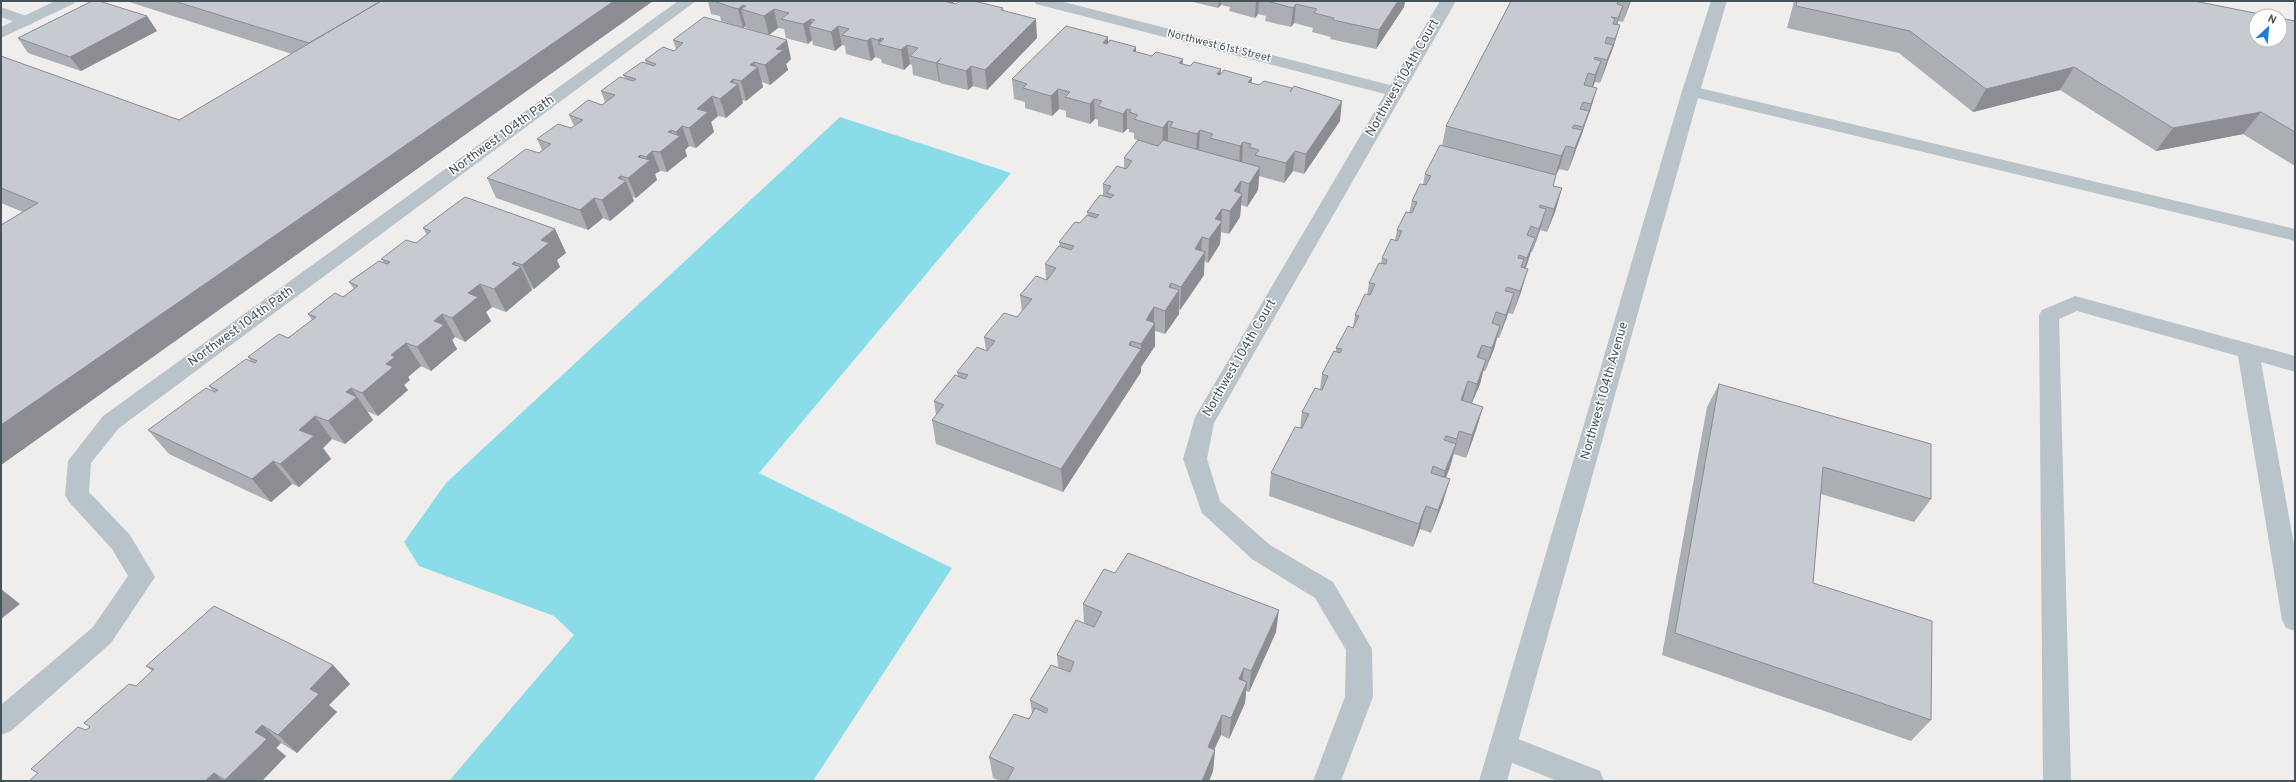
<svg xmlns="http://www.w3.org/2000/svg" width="2296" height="782" viewBox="0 0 2296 782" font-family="Overpass,sans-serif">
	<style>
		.water { fill: #8adce9 }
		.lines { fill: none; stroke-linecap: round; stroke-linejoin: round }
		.lane { fill: #b9c3ca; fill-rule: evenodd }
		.street { fill: #b9c3ca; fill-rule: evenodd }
		.wall { fill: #abaeb3 }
		.shaded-wall { fill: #8b8d92 }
		.building { fill: #c7cad0; stroke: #8b8d92 }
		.labels { text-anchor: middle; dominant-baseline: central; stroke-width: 3; stroke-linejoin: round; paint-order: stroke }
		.far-street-label { font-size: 11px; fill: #46525a; stroke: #fff }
		.street-label { font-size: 13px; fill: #46525a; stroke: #fff }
	</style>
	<rect width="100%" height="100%" fill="#f0eded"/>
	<!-- water -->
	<path class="water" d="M840,117L1011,173L759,473L952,568L813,781H449L574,635L554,616L419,566L404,542L446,483Z"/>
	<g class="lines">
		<!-- lane -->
		<path class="lane" d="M55,1H75L73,4L1,38V27Z
			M678,1H696L119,428L91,463L89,492L130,535L155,577L111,643L11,731L1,735V705L93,627L128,576L112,549L69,502L65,495L68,461L103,416Z
			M1034,1H1060L1390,85L1440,1H1456L1214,423L1207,459L1220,501L1270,545L1333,582L1372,649L1373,697L1341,781H1313L1345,697L1346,650L1315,598L1252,559L1202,513L1183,459L1195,417L1385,94L1036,4Z
			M1691,86L2295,229V241L1685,95L1682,91L1685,87Z
			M2075,296L2295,356V372L2261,362L2295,550V631L2286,628L2282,620L2238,356L2077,311L2059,319L2071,781H2043L2039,315L2042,310Z
			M1503,733L1600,771L1604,781H1557L1493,755L1489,746L1493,737Z"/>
		<!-- street -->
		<path class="street" d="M1711,1H1727L1700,91L1507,781H1479L1682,91Z
			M1,7L32,18L34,21L32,24L26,26L1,17Z"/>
	</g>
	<!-- wall -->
	<path class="wall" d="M126,1H653L1,465V225L23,212L1,203V56L179,120L292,54Z
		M708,1H953V3L956,4L1003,8L1004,11L1037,38L987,90L973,86L968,90L940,83V81L939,82L913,75L912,65L910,64L904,70L882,63L881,59L875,57L871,61L846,54L845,46L842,45L835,51L813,45L812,40L808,44L786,38L784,29L778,28L769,35L746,28V26L743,28L721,21L720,16L711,14Z
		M1193,1H1405L1404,7L1376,49L1330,39L1331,37L1312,32L1313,28L1294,23L1291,27L1265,21L1266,16L1258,14L1255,18L1229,11L1230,7L1221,5L1218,8L1193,2Z
		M1511,1H1631L1623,22L1618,21L1617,25H1620L1613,48L1600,83L1595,82L1593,87L1597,88L1590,111L1568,171L1559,169L1556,175L1553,186L1562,188L1555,212L1547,232L1540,230L1532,252H1531L1526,268L1521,292L1513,314L1508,313L1499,338H1497L1494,349L1485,371H1483L1480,384L1472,403L1483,407L1476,430L1466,458L1454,454L1450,467L1446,478L1443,502L1431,533L1420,529L1413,547L1269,496L1271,473L1300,428L1302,412L1320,389L1322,374L1336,352V348L1353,328L1355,315L1367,295L1369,283L1381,263L1382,258L1395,240L1397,230L1409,213L1412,201L1423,185L1425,174L1442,146L1446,126Z
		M1794,1H2194L2295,21V166L2243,134L2156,151L2060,90L1973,112L1899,53L1787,28Z
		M147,16L157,31L81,71L28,53L18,38Z
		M673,40L791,59L786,64L788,70L770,85L762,82L763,87L746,101L742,100L743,103L726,118L718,116L711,122L714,132L696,148L689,146L685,150L687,156L667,172L660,171L655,174L657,180L636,198L632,197L634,201L610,221L603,218L588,230L496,198L487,178L539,153L542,150L537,139L571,128L574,126L569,115L602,105L605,102L601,91L625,78L623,75L646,63L645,60L674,51L676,49Z
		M1108,43L1136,47V52L1183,64L1221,74L1252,78L1251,83L1259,85L1292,88L1291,90L1340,121L1304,174L1293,171L1284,183L1259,176L1258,190L1247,207L1241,205L1240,217L1229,234L1221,232L1220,244L1208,263L1204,261V275L1180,310H1179V314L1165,334L1155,331V346L1141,367V372L1063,492L936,444L932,420L936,415L934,401L958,376L957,372L986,350L984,337L1017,317L1022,312L1020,295L1046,279L1045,264L1060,247L1059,242L1080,223L1088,216L1087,212L1103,196V184L1124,168V158L1138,140L1134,139V133L1129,132V129H1127L1123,133L1098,126V120L1095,119L1090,124L1066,117V111L1059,109L1052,116L1025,108V102L1014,99L1012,79Z
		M423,228L555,229L566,253L557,260L560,267L534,289L531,288L532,290L506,312L492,307L486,312L491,321L465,342L455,337L452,340L457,349L431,371L421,366L408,377L410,380L404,385L408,390L378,416L367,411L373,420L345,444L332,439L323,448L331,459L299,487L292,484L271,502L169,454L148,430L213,391L209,386L251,361L248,357L288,338L312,320L308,314L343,297L354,289L349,282L384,263L381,259L416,243L427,235Z
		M1719,384L1931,499L1914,522L1821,494L1813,583L1931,720L1911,741L1662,655L1707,407Z
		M1115,573L1276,632L1249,692L1246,691L1245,703L1229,739L1221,735L1214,750H1215L1213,771L1209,781H1000L993,778L989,757L1029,719L1032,713L1030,700L1058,667L1057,655L1084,623L1083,604Z
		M333,665L350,684L329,705L337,712L297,753L281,743L276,748L286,756L262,781H29L90,727L84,723L136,686L152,671L146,666Z"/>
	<!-- shaded-wall -->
	<path class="shaded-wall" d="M614,1H653L1,465V425Z
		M948,1H953L955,16L947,2Z
		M1219,1H1221V5L1218,8Z
		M1256,1H1259L1258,14L1255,18Z
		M1398,1H1405L1404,7L1376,49L1379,30Z
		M1630,1H1631L1623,22Z
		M1296,4L1294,23L1291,27L1293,8Z
		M743,5L745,10L741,9L746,26L743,28L738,9Z
		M1623,6L1616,28L1611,41L1618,18Z
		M774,9L778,28L769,35L764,16Z
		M147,16L157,31L81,71L70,57Z
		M811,19L812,27L809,26L812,40L808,44L803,24Z
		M1036,19L1037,38L987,90L985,70Z
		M1620,25L1613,48L1608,61L1615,39Z
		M838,26L842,45L835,51L831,32Z
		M1108,37V57L1103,43Z
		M871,38L875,57L871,61L867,41Z
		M881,38L882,45L879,44L878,40Z
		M787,40L791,59L786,64L788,70L770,85L765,65L776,49Z
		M907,45L910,64L904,70L901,50Z
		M1613,45L1606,67L1600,83L1607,60Z
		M1136,47V66L1133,51Z
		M941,58L937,63L940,81L939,82L936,63Z
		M1183,59L1182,78L1179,63Z
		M1601,61L1594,84L1589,98L1595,75Z
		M754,62L756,69L758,67L763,87L746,101L741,81L750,65Z
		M971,66L973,86L968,90L966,71Z
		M2074,67L2060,90L1973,112L1986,89Z
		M1221,69L1220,89L1217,74Z
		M1252,78L1250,97L1248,82Z
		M733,79L735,86L738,84L743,103L726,118L720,99L730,82Z
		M1597,88L1590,111L1584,127L1591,104Z
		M1058,89L1059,109L1052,116L1051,96Z
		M712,96L718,116L711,122L714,132L696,148L689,128L697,109Z
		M1094,99L1095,119L1090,124V104Z
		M1342,101L1340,121L1304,174L1306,154Z
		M1127,109V129L1123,133V114Z
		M1589,111L1582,134L1576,150L1583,127Z
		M2261,112L2243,134L2156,151L2173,128Z
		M1168,121V140L1162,148L1163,128Z
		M682,126L689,146L685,150L687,156L667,172L660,152L668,132L671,130L674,140L678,138L676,132Z
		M1200,130L1199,150L1196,154L1197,134Z
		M1582,130L1575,153L1568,171L1575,148Z
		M1243,142L1242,162L1239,166L1240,146Z
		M1566,146L1559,169L1554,179L1561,156Z
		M652,151L660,171L655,174L657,180L636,198L628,178L638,157L640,155L644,165L648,163L646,157Z
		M1295,151L1293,171L1284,183L1286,163Z
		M1260,167L1258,190L1247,207L1249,184Z
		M621,176L623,183L626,181L634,201L610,221L602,200L618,178Z
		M1241,181L1240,197L1242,194L1240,217L1229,234L1230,211L1234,191Z
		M1562,188L1555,212L1547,232L1554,209Z
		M594,198L603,218L588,230L580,210Z
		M1222,209L1220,244L1208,263L1209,239L1215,219Z
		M1546,209L1539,233L1532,252L1539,229Z
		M555,229L566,253L557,260L560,267L534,289L522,265L541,240Z
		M1202,237L1201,256L1205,252L1204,275L1180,310L1181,287L1195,249Z
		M1535,238L1528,261L1521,281L1527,258Z
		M514,262L518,269L521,267L532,290L506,312L494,289L512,264Z
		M1528,269L1521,292L1513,314L1520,291Z
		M1171,283V303L1179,290V314L1165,334V311L1169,287Z
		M480,284L492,307L486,312L491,321L465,342L452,318L468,293Z
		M1514,293L1507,317L1499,338L1506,315Z
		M1154,307V324L1155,323V346L1141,367V372L1063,492L1061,469L1131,341L1132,363L1141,349V344L1146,320Z
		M442,314L455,337L452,340L457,349L431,371L417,347L434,321Z
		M1500,326L1494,349L1485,371L1492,348Z
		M406,343L421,366L408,377L410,380L404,385L408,390L378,416L362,393L386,364L391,355Z
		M1482,345L1476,369L1477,357Z
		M1486,360L1480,384L1470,407L1477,384Z
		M1468,381L1462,404L1461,400Z
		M351,388L373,420L345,444L328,421L346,392Z
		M1483,407L1476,430L1466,458L1472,435Z
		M315,416L332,439L323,448L331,459L299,487L280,464L299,430Z
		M1459,431L1454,451L1456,444L1450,467L1439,494L1445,471L1453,452Z
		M273,461L292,484L271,502L252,479Z
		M1450,479L1443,502L1431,533L1438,510Z
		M1426,506L1420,529L1413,547L1419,524Z
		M1,589L20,604L1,619Z
		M1279,610L1276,632L1249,692L1251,671Z
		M333,665L350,684L329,705L337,712L297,753L278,735L310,689Z
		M1244,668L1242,689L1239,679Z
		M1247,682L1245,703L1229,739L1231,718Z
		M1222,715L1221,735L1206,767L1208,747Z
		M262,725L281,743L276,748L286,756L262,781H226L225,780L255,732Z
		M1215,750L1213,771L1209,781H1202Z
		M214,773L223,781H205Z"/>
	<!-- building -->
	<path class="building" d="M92,1H99L147,16L70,57L18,38Z
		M174,1H381L309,43Z
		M381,1H614L1,425V225L38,203L1,188V56L179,120Z
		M718,1H948L947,2L956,4L960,1H974L1003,8L1001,10L1036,19L985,70L971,66L966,71L937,63L941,58L936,63L910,56L918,48L907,45L901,50L878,44L884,39L881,38L878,40L871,38L867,41L842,35L849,29L838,26L831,32L809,26L815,20L811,19L803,24L781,19L789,13L774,9L764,16L741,9L746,6L743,5L738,9L716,2Z
		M1267,1H1398L1379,30L1333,20L1334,18L1314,13L1317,9L1296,4L1293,8Z
		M1511,1H1618L1617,4L1623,6L1618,18L1611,17L1615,19L1613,24L1620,25L1615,39L1607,37L1605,43L1613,45L1607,60L1595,57L1594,59L1601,61L1595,75L1588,73L1584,85L1597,88L1591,104L1583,102L1580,109L1589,111L1583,127L1574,125L1572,128L1582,130L1575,148L1566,146L1561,156L1446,126Z
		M1797,1H2194L2270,16H2256V40H2280V18L2295,21V132L2261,112L2173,128L2074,67L1986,89L1910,31L1796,6Z
		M704,17L787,40L776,49L783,50L765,65L754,62L750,65L758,67L741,81L733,79L730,82L738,84L720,99L712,96L697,109L708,112L689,128L682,126L676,132L671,130L668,132L680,136L660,152L652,151L646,157L640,155L638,157L650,160L628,178L621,176L618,178L626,181L602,200L594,198L580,210L487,178L526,149L539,153L551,144L537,139L558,124L571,128L583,120L569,115L588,100L602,105L615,95L601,91L620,77L633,81L636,79L623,75L642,62L654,66L656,64L645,60L663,47L674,51L683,43L673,40Z
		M1066,26L1108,37L1103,43L1107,44L1110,40L1136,47L1133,51L1152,56L1156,52L1183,59L1179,63L1190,66L1194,62L1221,69L1217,74L1220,75L1224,70L1252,78L1248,82L1259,85L1264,81L1292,88L1290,92L1294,86L1342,101L1306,154L1295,151L1286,163L1255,155L1259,150L1249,147L1251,144L1243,142L1240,146L1210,138L1213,134L1200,130L1197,134L1170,127L1173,122L1168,121L1163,128L1134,119L1138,115L1129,112L1131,110L1127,109L1123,114L1098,106L1102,101L1094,99L1090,104L1065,97L1070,92L1058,89L1051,96L1023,88L1027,84L1012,79Z
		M1138,140L1158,146L1163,140L1260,167L1249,184L1241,181L1234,191L1242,194L1230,211L1222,209L1215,219L1222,221L1209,239L1202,237L1195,249L1205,252L1181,287L1171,283L1169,287L1179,290L1165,311L1154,307L1146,320L1155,323L1141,344L1131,341L1129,345L1141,349L1061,469L932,420L944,405L934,401L955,375L965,379L968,375L957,372L977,347L987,351L995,341L984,337L1004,313L1017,317L1032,299L1020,295L1036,276L1047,280L1056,268L1045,264L1059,246L1071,250L1074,246L1059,242L1075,222L1080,223L1087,215L1096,218L1099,215L1087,212L1100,195L1111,198L1114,195L1107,193L1111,186L1103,184L1117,166L1126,169L1132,161L1124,158Z
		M1440,145L1556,175L1553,186L1562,188L1554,209L1540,205L1539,207L1546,209L1539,229L1531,226L1527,235L1535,238L1527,258L1519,255L1518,258L1524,259L1521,267L1528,269L1520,291L1507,287L1505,291L1514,293L1506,315L1496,312L1492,323L1500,326L1492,348L1482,345L1477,357L1486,360L1477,384L1468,381L1461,400L1483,407L1472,435L1459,431L1457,439L1446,436L1444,440L1456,444L1445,471L1433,466L1431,473L1450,479L1438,510L1426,506L1419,524L1271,473L1295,427L1302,428L1309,414L1302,412L1315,388L1322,390L1328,376L1322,374L1334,351L1340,353L1342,349L1336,348L1348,326L1353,328L1359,316L1355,315L1365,294L1370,295L1375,284L1369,283L1379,263L1386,264L1387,260L1382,258L1391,239L1397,241L1402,231L1397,230L1406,212L1412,213L1417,202L1412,201L1420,184L1426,185L1431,176L1425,174Z
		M465,197L555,229L541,240L549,243L522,265L514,262L512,264L521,267L494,289L480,284L468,293L478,297L452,318L442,314L434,321L444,325L417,347L406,343L391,355L395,357L386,364L393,367L362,393L351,388L346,392L357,397L328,421L315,416L299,430L314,436L280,464L273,461L252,479L148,430L206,388L215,392L218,390L209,386L246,359L255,363L257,361L248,357L279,334L288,338L316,317L308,314L335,293L343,297L358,286L349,282L379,261L387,264L390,262L381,259L406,240L416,243L431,231L423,228Z
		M1719,384L1931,444V499L1823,467L1813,583L1932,621L1931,720L1675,633Z
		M1128,553L1279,610L1251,671L1244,668L1239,679L1247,682L1231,718L1222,715L1208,747L1215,750L1202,781H1007L1014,768L989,757L1014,714L1029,719L1035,708L1046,713L1048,709L1030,700L1051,665L1070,672L1074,662L1057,655L1076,620L1094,627L1102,612L1083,604L1104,569L1115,573Z
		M214,606L333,665L310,689L319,694L278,735L262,725L255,732L267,739L225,780L214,773L205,781H206H29L38,773L31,769L78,727L86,730L90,727L84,723L129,684L136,686L154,669L146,666Z"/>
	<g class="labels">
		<!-- far-street labels -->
		<g class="far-street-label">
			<text transform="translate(1219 46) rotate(14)">Northwest 61st Street</text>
		</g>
		<!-- street labels -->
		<g class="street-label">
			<text transform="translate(1403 78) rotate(-60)">Northwest 104th Court</text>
			<text transform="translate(502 136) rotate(-36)">Northwest 104th Path</text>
			<text transform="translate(241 327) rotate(-36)">Northwest 104th Path</text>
			<text transform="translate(1240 358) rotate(-60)">Northwest 104th Court</text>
			<text transform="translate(1605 391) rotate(-74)">Northwest 104th Avenue</text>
		</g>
	</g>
	<!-- border -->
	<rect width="2296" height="782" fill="none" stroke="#46525a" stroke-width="4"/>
	<!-- north arrow -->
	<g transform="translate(2268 28) rotate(26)"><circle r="19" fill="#ffffff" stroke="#b5babd"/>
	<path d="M0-3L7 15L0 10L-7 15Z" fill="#1e7dd9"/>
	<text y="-6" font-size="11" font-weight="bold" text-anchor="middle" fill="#46525a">N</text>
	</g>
</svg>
